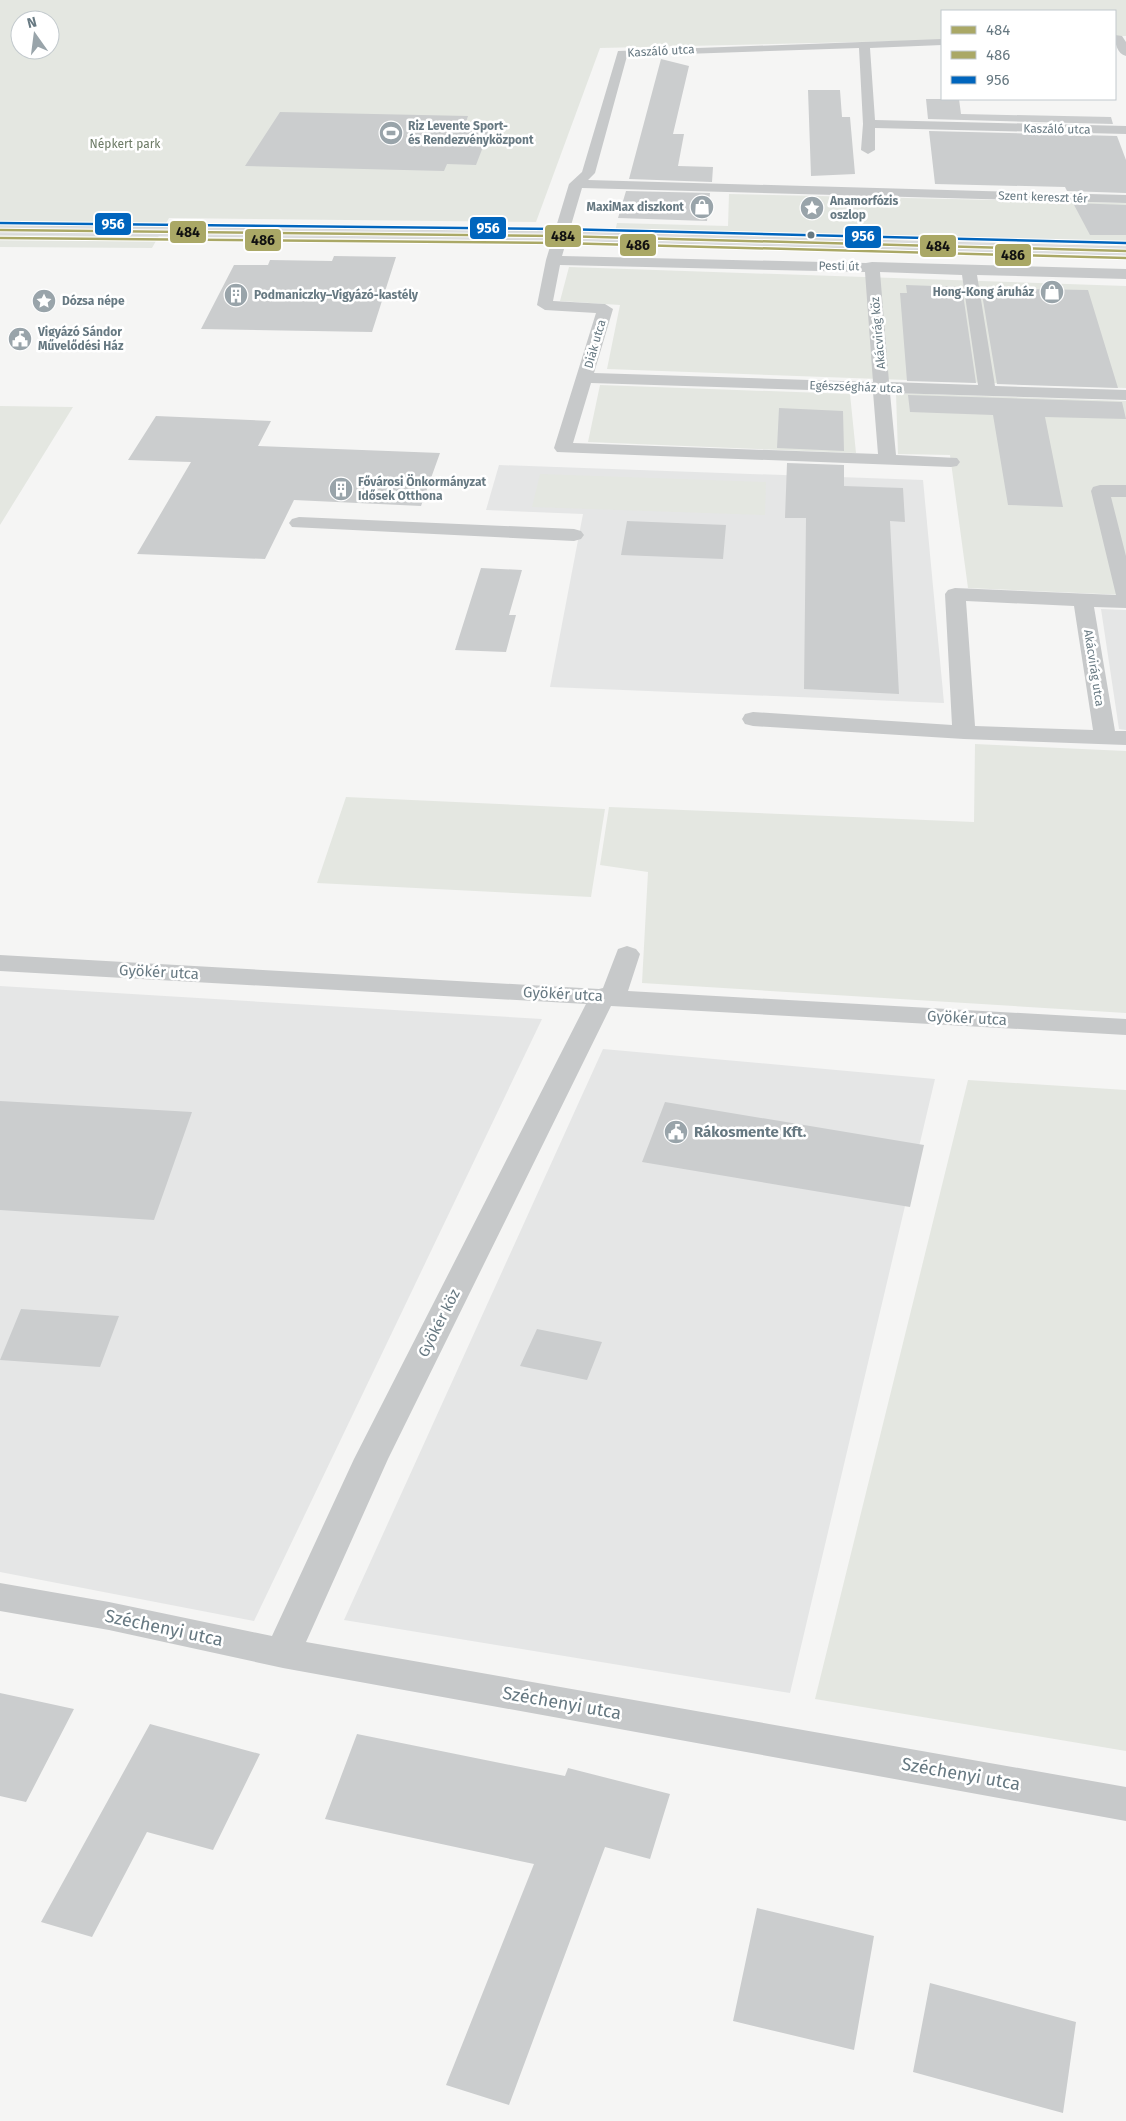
<svg xmlns="http://www.w3.org/2000/svg" width="1126" height="2121" viewBox="0 0 1126 2121" font-family="'Fira Sans',sans-serif">
	<style>
		.built { fill: #e5e6e6 }
		.green { fill: #e4e7e1; fill-rule: evenodd }
		.building { fill: #cbcdce }
		.lines { fill: none; stroke-linecap: round; stroke-linejoin: round }
		.major-casing { stroke: #d1d2d2; stroke-width: 1 }
		.minor { fill: #c7c9ca; fill-rule: evenodd }
		.major { fill: #dddede; fill-rule: evenodd }
		.bus-1-casing { stroke: #fff; stroke-width: 4.5 }
		.bus-2-casing { stroke: #fff; stroke-width: 4.5 }
		.bus-3-casing { stroke: #fff; stroke-width: 4.5 }
		.bus-1 { stroke: #aaa866; stroke-width: 2.5 }
		.bus-2 { stroke: #aaa866; stroke-width: 2.5 }
		.bus-3 { stroke: #0065bd; stroke-width: 2.5 }
		.bus-dot { fill: #677982; stroke: #fff; stroke-width: 2 }
		.labels { text-anchor: middle; dominant-baseline: central; stroke-width: 5; stroke-linejoin: round; paint-order: stroke }
		.far-street-label { font-size: 12px; fill: #677982; stroke: #fff }
		.far-poi-label { font-size: 12px; font-weight: bold; fill: #677982; stroke: #fff; text-anchor: start }
		.far-park-label { font-size: 12px; fill: #6c7a65; stroke: #fff }
		.street-label { font-size: 15px; fill: #677982; stroke: #fff }
		.poi-label { font-size: 15px; font-weight: bold; fill: #677982; stroke: #fff; text-anchor: start }
		.near-street-label { font-size: 18px; fill: #677982; stroke: #fff }
		.line-badge { stroke: #fff; stroke-width: 2 }
		.badge-label { font-size: 14px; text-anchor: middle; font-weight: bold; fill: #fff }
		.pale-badge-label { font-size: 14px; text-anchor: middle; font-weight: bold; fill: #111 }
	</style>
	<rect width="100%" height="100%" fill="#f5f5f4"/>
	<!-- built -->
	<path class="built" d="M499,465L923,480L944,703L550,687L583,514L486,510Z
		M1101,609L1126,610V730L1119,729Z
		M0,986L542,1019L254,1621L0,1572Z
		M603,1049L935,1079L790,1693L344,1620Z"/>
	<!-- green -->
	<path class="green" d="M0,0H1126V36H1115V11H942V40L600,48L536,222L169,218L152,248L0,247ZM20,20H50V50H20Z
		M729,194L1126,203V245L615,232L617,223L728,226Z
		M569,267L1126,286V388L607,369L620,305L560,301Z
		M600,385L850,394L856,453L588,442Z
		M896,393L1126,401V595L968,588L950,455L898,454Z
		M0,406L73,407L0,525Z
		M540,474L766,482L765,515L532,507Z
		M975,744L1126,751V1013L642,983L648,872L600,865L609,807L974,822Z
		M346,797L605,809L591,897L317,883Z
		M968,1080L1126,1090V1751L815,1699Z"/>
	<!-- building -->
	<path class="building" d="M661,59L689,66L673,134H684L678,166L713,167L712,182L629,179Z
		M808,90H840L842,117H850L855,174L811,176Z
		M926,99H959L961,114L1111,117L1113,124L928,119Z
		M280,112L468,116L465,125L491,126L476,165L447,164L444,171L245,166Z
		M929,131L1117,136L1126,160V193L1067,191L1065,187L935,184Z
		M626,191L710,193L707,221L618,218Z
		M1073,203L1126,205V235H1090Z
		M334,256L396,257L372,332L201,329L234,265H268L270,260L332,261Z
		M906,285L962,287L976,383L907,381L900,293H907Z
		M981,288L1088,290L1118,388L997,384Z
		M908,395L1122,402L1126,419L1045,417L1063,507L1008,505L993,415L910,412Z
		M779,408L843,411L844,451L777,448Z
		M156,416L271,421L258,446L440,453L421,506L294,500L265,559L137,554L191,462L128,460Z
		M787,463L844,465V486L903,488L905,522L890,521L899,694L804,689L806,518H785Z
		M627,521L726,525L723,559L621,555Z
		M481,568L522,570L509,615H516L506,652L455,650Z
		M0,1101L192,1112L154,1220L0,1210Z
		M665,1102L924,1145L910,1207L642,1162Z
		M21,1309L119,1316L100,1367L0,1360Z
		M537,1329L602,1342L587,1380L520,1366Z
		M0,1693L74,1709L26,1802L0,1796Z
		M150,1724L260,1754L213,1850L147,1832L92,1937L41,1922Z
		M357,1734L565,1776L568,1768L670,1794L650,1859L605,1847L509,2105L446,2085L534,1864L325,1819Z
		M757,1908L874,1936L854,2050L733,2021Z
		M930,1983L1076,2022L1063,2113L913,2072Z"/>
	<g class="lines">
		<!-- major casing -->
		<g class="major-casing">
			<path id="major" d="M0,226L560,232L1126,247V255L560,240L0,234Z"/>
		</g>
		<!-- minor -->
		<path class="minor" d="M1115,35L1122,36L1126,42V56C1117,54 1115,43 1115,35Z
			M942,39V45L870,48L875,120L1126,126V134L875,128V150L868,154L861,150L863,124L859,48L627,56L595,173L588,180L1126,195V203L582,188L562,256L866,263L872,262L1126,269V279L977,275L995,386L1126,390V400L890,393L896,455L957,458L960,462L957,466L951,467L557,452L554,448L596,313L545,310L537,305L546,260L569,184L582,172L618,51ZM560,265L865,272L873,382L594,373L613,309L605,304L553,301ZM880,272L962,275L978,385L889,382ZM591,383L873,392L878,454L573,443Z
			M1100,485H1126V497H1111L1126,556V608L1094,607L1115,731H1126V745L964,739L753,726L745,724L742,719L745,714L753,712L952,725L945,594L948,590L955,588L1116,595L1091,491L1093,487ZM966,601L1074,606L1093,730L975,726Z
			M299,517L574,529L581,531L584,535L581,539L574,541L292,527L289,523L292,519Z
			M627,946L636,949L640,954L628,991L1126,1019V1035L611,1006L388,1459L306,1642L1126,1787V1821L283,1668L109,1630L0,1611V1583L109,1602L272,1636L354,1459L586,1004L0,971V955L599,989L603,988L618,949Z"/>
		<!-- major -->
		<use href="#major" class="major"/>
		<!-- bus-1 casing -->
		<g class="bus-1-casing">
			<path id="bus-1" d="M0,230L560,236L1126,251"/>
		</g>
		<!-- bus-2 casing -->
		<g class="bus-2-casing">
			<path id="bus-2" d="M0,238L560,243L1126,258"/>
		</g>
		<!-- bus-3 casing -->
		<g class="bus-3-casing">
			<path id="bus-3" d="M0,223L560,229L1126,243"/>
		</g>
		<!-- bus-1 -->
		<use href="#bus-1" class="bus-1"/>
		<!-- bus-2 -->
		<use href="#bus-2" class="bus-2"/>
		<!-- bus-3 -->
		<use href="#bus-3" class="bus-3"/>
	</g>
	<!-- icons -->
	<defs>
		<g id="stadium-disc" transform="scale(1.25)"><circle r="9.5" fill="#99a4aa" stroke="#fff"/><path d="M0-5a6.5 5 0 1 0 0 10a6.5 5 0 1 0 0-10ZM-3.5-1.8h7v3.6h-7Z" fill="#fff"/></g>
		<g id="shop-disc" transform="scale(1.25)"><circle r="9.5" fill="#99a4aa" stroke="#fff"/><path d="M-5-2.5h2.3a2.7 3.5 0 0 1 5.4 0H5L5.5 6h-11ZM-1.5-2.5h3a1.5 2.3 0 0 0-3 0Z" fill="#fff"/></g>
		<g id="sight-disc" transform="scale(1.25)"><circle r="9.5" fill="#99a4aa" stroke="#fff"/><path d="M0-6L1.8-2.2L6-1.7L2.9 1.2L3.7 5.4L0 3.3L-3.7 5.4L-2.9 1.2L-6-1.7L-1.8-2.2Z" fill="#fff"/></g>
		<g id="building-disc" transform="scale(1.25)"><circle r="9.5" fill="#99a4aa" stroke="#fff"/><path d="M-4-6H4V6H1V3H-1V6H-4ZM-2.5-4.3h1.7v1.8h-1.7ZM.8-4.3h1.7v1.8H.8ZM-2.5-1h1.7V.8h-1.7ZM.8-1h1.7V.8H.8Z" fill="#fff"/></g>
		<g id="civic-disc" transform="scale(1.25)"><circle r="9.5" fill="#99a4aa" stroke="#fff"/><path d="M-.6-6.5H3V-4.5H.6V-3L4-1V1h2V6H-6V1h2V-1L-.6-3ZM-1.2 2.5V6h2.4V2.5Z" fill="#fff"/></g>
	</defs>
	<g fill-rule="evenodd">
		<use href="#stadium-disc" x="391" y="133"/>
		<use href="#shop-disc" x="702" y="207"/>
		<use href="#sight-disc" x="812" y="208"/>
		<use href="#shop-disc" x="1052" y="292"/>
		<use href="#building-disc" x="236" y="295"/>
		<use href="#sight-disc" x="44" y="301"/>
		<use href="#civic-disc" x="20" y="339"/>
		<use href="#building-disc" x="341" y="489"/>
		<use href="#civic-disc" x="676" y="1132"/>
	</g>
	<!-- markers -->
	<circle class="bus-dot" cx="811" cy="235" r="4.5"/>
	<g class="labels">
		<!-- far-street labels -->
		<g class="far-street-label">
			<text transform="translate(661 51) rotate(-3)">Kaszáló utca</text>
			<text transform="translate(1057 129) rotate(1)">Kaszáló utca</text>
			<text transform="translate(1043 197) rotate(2)">Szent kereszt tér</text>
			<text transform="translate(839 266) rotate(1)">Pesti út</text>
			<text transform="translate(878 333) rotate(-95)">Akácvirág köz</text>
			<text transform="translate(595 344) rotate(-74)">Diák utca</text>
			<text transform="translate(856 387) rotate(2)">Egészségház utca</text>
			<text transform="translate(1094 668) rotate(81)">Akácvirág utca</text>
		</g>
		<!-- far-poi labels -->
		<g class="far-poi-label">
			<text x="408" y="126">Riz Levente Sport-<tspan x="408" dy="14">és Rendezvényközpont</tspan></text>
			<text x="830" y="201">Anamorfózis<tspan x="830" dy="14">oszlop</tspan></text>
			<text x="684" y="207" text-anchor="end">MaxiMax diszkont</text>
			<text x="1034" y="292" text-anchor="end">Hong-Kong áruház</text>
			<text x="254" y="295">Podmaniczky–Vigyázó-kastély</text>
			<text x="62" y="301">Dózsa népe</text>
			<text x="38" y="332">Vigyázó Sándor<tspan x="38" dy="14">Művelődési Ház</tspan></text>
			<text x="358" y="482">Fővárosi Önkormányzat<tspan x="358" dy="14">Idősek Otthona</tspan></text>
		</g>
		<!-- far-park labels -->
		<g class="far-park-label">
			<text x="125" y="144">Népkert park</text>
		</g>
		<!-- street labels -->
		<g class="street-label">
			<text transform="translate(159 972) rotate(3)">Gyökér utca</text>
			<text transform="translate(563 994) rotate(3)">Gyökér utca</text>
			<text transform="translate(967 1018) rotate(3)">Gyökér utca</text>
			<text transform="translate(439 1323) rotate(-63)">Gyökér köz</text>
		</g>
		<!-- poi labels -->
		<g class="poi-label">
			<text x="694" y="1132">Rákosmente Kft.</text>
		</g>
		<!-- near-street labels -->
		<g class="near-street-label">
			<text transform="translate(164 1628) rotate(12)">Széchenyi utca</text>
			<text transform="translate(562 1703) rotate(10)">Széchenyi utca</text>
			<text transform="translate(961 1774) rotate(10)">Széchenyi utca</text>
		</g>
	</g>
	<g class="line-badge">
		<rect x="94" y="212" width="38" height="24" rx="5" fill="#0065bd"/>
		<rect x="469" y="216" width="38" height="24" rx="5" fill="#0065bd"/>
		<rect x="169" y="220" width="38" height="24" rx="5" fill="#aaa866"/>
		<rect x="544" y="224" width="38" height="24" rx="5" fill="#aaa866"/>
		<rect x="844" y="225" width="38" height="24" rx="5" fill="#0065bd"/>
		<rect x="244" y="228" width="38" height="24" rx="5" fill="#aaa866"/>
		<rect x="619" y="233" width="38" height="24" rx="5" fill="#aaa866"/>
		<rect x="919" y="234" width="38" height="24" rx="5" fill="#aaa866"/>
		<rect x="994" y="243" width="38" height="24" rx="5" fill="#aaa866"/>
	</g>
	<g class="badge-label">
		<text x="113" y="229">956</text>
		<text x="488" y="233">956</text>
		<text x="863" y="241">956</text>
	</g>
	<g class="pale-badge-label">
		<text x="188" y="237">484</text>
		<text x="563" y="241">484</text>
		<text x="263" y="245">486</text>
		<text x="638" y="250">486</text>
		<text x="938" y="251">484</text>
		<text x="1013" y="260">486</text>
	</g>
	<!-- legend -->
	<rect x="941" y="10" width="175" height="90" fill="#ffffff" stroke="#c2c9cd"/>
	<rect x="951" y="26" width="25" height="8" fill="#aaa866" stroke="#c2c9cd"/>
	<text x="986" y="35" font-size="15" fill="#677982">484</text>
	<rect x="951" y="51" width="25" height="8" fill="#aaa866" stroke="#c2c9cd"/>
	<text x="986" y="60" font-size="15" fill="#677982">486</text>
	<rect x="951" y="76" width="25" height="8" fill="#0065bd" stroke="#c2c9cd"/>
	<text x="986" y="85" font-size="15" fill="#677982">956</text>
	<!-- north arrow -->
	<g transform="translate(35 35) rotate(346)"><circle r="24" fill="#ffffff" stroke="#c2c9cd"/>
	<path d="M0-4L9 19L0 12L-9 19Z" fill="#99a4aa"/>
	<text y="-8" font-size="14" font-weight="bold" text-anchor="middle" fill="#677982">N</text>
	</g>
</svg>
